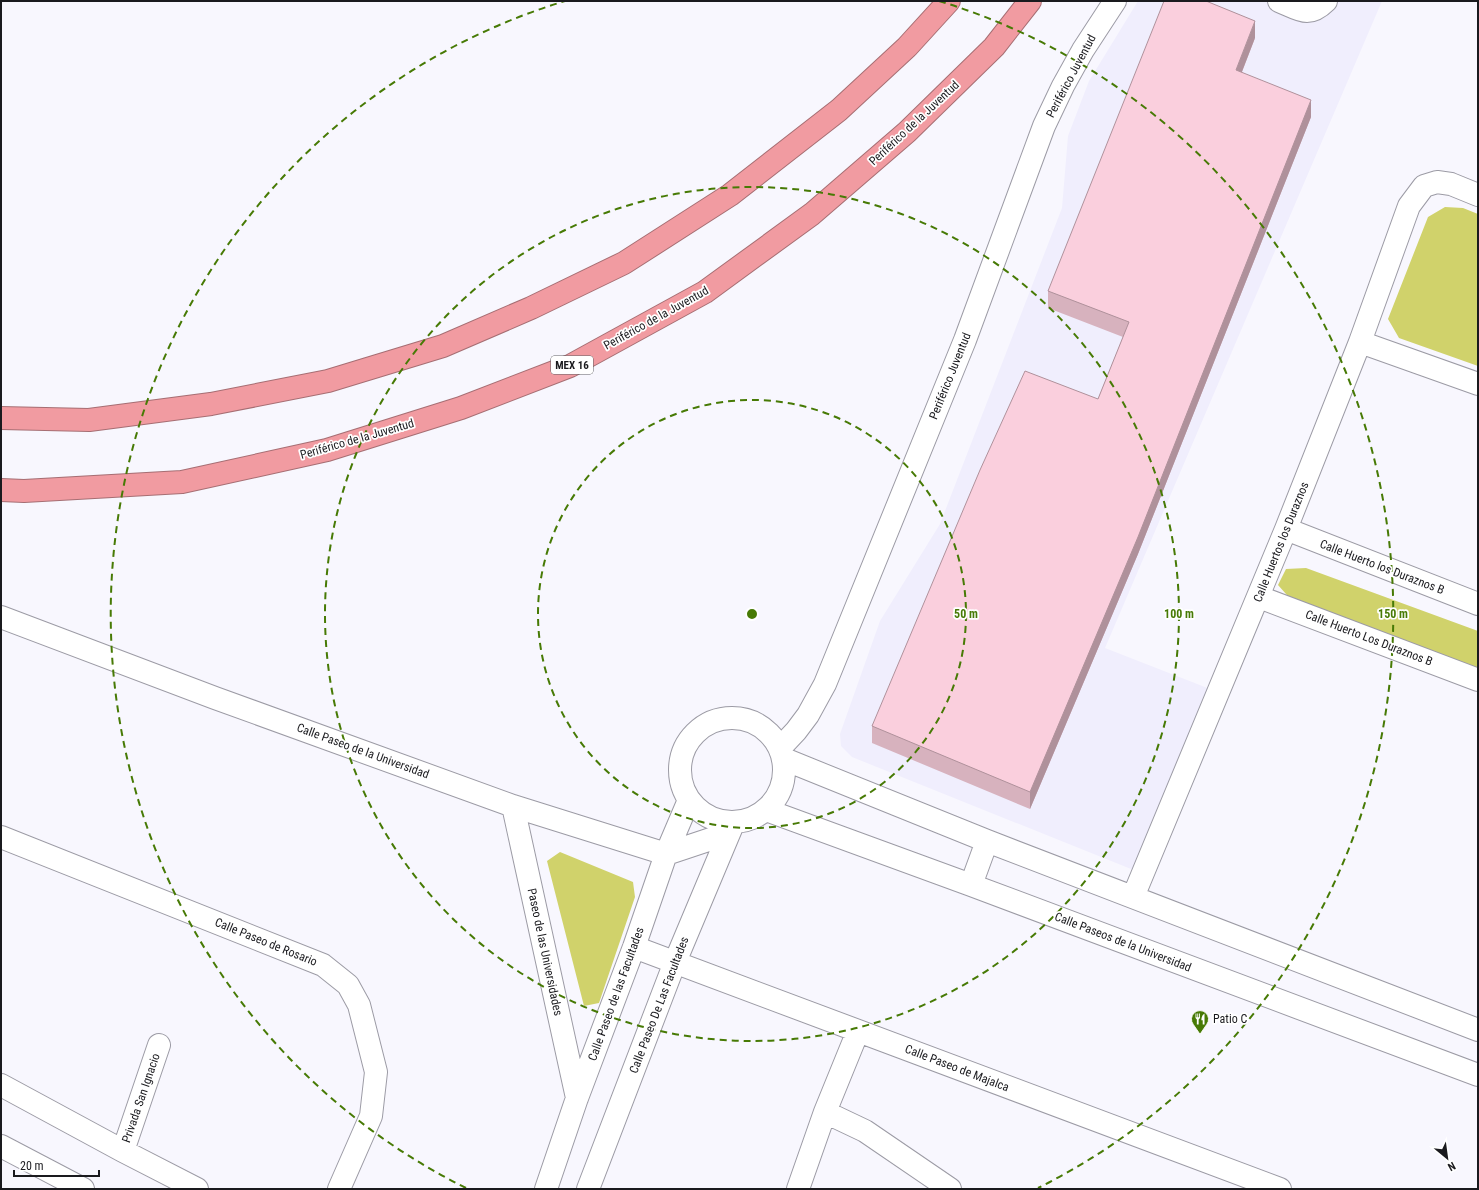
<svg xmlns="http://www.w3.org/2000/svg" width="1479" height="1190" viewBox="0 0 1479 1190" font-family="'Roboto Condensed',sans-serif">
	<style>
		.built { fill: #f0eefd }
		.green { fill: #d0d26b }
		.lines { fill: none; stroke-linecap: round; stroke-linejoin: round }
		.minor-casing { stroke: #9c9ba5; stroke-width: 24 }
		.highway-casing { stroke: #a66e73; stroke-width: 24 }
		.minor { stroke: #fff; stroke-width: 22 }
		.highway { stroke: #f19ba1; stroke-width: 22 }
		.wall { fill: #d7b2be }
		.shaded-wall { fill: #af919b }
		.building { fill: #facfdd; stroke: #af919b }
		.ring { fill: none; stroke: #477a05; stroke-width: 2; stroke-dasharray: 7 5 }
		.labels { text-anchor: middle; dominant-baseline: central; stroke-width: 3.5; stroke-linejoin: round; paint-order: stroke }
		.shield { fill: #fff; stroke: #5f5f62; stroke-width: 1 }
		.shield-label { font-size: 11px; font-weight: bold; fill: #1a1a1e }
		.street-label { font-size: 12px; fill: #1a1a1e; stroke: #fff }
		.poi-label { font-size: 12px; fill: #1a1a1e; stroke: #fff; text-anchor: start }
		.centre { fill: #477a05; stroke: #fff; stroke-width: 2 }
		.ring-label { font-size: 12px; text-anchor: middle; font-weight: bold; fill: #477a05; stroke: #fff; stroke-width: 3.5; stroke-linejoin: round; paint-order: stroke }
	</style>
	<rect width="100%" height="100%" fill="#f8f7fe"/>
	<!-- built -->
	<path class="built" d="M1138,1H1382L1105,648L1210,689L1136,871L852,757L841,746L840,734L880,621L940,524L1062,208L1068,136L1089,81Z"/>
	<!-- green -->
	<path class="green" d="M1445,207L1463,208L1478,214V366L1399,338L1388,319L1428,217Z
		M1306,568L1478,631V671L1294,603L1278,585L1286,569Z
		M560,852L633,882L635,897L599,1003L584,1006L547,861Z"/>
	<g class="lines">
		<!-- minor casing -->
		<g class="minor-casing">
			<path id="minor" d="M1279,1C1299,9 1308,19 1326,1
				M1360,342L1478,384
				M1286,529L1478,604
				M1259,597L1478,680
				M1,617L215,698L513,806L666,854L729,833
				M680 770a52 52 0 1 1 104 0a52 52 0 1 1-104 0Z
				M780,748L796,731L808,715L825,684L965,340L1044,126L1063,86L1083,50L1115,1
				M784,759L987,841L1478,1030
				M513,806L577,1098
				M766,810L971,885L1478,1075
				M1,837L323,965L348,985L359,1005L376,1072L371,1116L339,1189
				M971,885L987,841
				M1133,897L1286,529L1360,342L1409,206L1424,186L1437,182L1451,184L1478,195
				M634,947L1280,1189
				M1,1085L123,1151L197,1189
				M825,1112L865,1131L950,1189
				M1,1146L83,1189
				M123,1151L159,1045
				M546,1189L577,1098L634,947L666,854L689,800
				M588,1189L675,962L733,824
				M798,1189L825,1112L858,1031"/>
		</g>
		<!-- highway casing -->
		<g class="highway-casing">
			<path id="highway" d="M1,418L89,420L211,404L328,381L443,346L531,308L624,263L730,195L839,110L907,47L949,1
				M1,490L24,491L182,482L327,450L461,408L570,366L705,292L812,214L907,132L994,47L1030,1"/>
		</g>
		<!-- minor -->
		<use href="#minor" class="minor"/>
		<!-- highway -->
		<use href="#highway" class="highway"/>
	</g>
	<!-- wall -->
	<path class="wall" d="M1255,38L1242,72L1311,117L1138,554L1030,809L872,743V726L1098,399L1123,337L1048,308V291Z"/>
	<!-- shaded-wall -->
	<path class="shaded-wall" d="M1255,21V38L1236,87V70Z
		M1311,100V117L1138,554L1030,809V792Z"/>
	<!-- building -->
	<path class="building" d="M1164,1H1206L1255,21L1236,70L1311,100L1138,537L1030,792L872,726L980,470L1025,371L1098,399L1129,322L1048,291Z"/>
	<!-- distance rings -->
	<g class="ring">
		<circle cx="752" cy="614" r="214"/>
		<circle cx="752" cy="614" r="427"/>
		<path d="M466 1188A641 641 0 0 1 565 1M939 1A641 641 0 0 1 1038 1188"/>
	</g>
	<!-- icons -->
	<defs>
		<g id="restaurant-pin" transform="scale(0.9)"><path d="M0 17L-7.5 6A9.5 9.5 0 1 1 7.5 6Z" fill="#477a05" stroke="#fff"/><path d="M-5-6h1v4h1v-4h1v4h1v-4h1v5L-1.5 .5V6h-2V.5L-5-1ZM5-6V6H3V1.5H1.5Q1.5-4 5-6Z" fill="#fff"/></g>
	</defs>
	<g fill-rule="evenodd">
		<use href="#restaurant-pin" x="1200" y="1019"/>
	</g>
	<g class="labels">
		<!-- shield labels -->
		<rect class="shield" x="551" y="356" width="42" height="18" rx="3"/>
		<g class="shield-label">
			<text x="572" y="365">MEX 16</text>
		</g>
		<!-- street labels -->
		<g class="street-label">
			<text transform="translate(1071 76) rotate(-62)">Periférico Juventud</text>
			<text transform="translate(914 123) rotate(-43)">Periférico de la Juventud</text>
			<text transform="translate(656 318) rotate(-29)">Periférico de la Juventud</text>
			<text transform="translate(950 376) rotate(-68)">Periférico Juventud</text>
			<text transform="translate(357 439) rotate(-16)">Periférico de la Juventud</text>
			<text transform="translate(1281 542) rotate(-68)">Calle Huertos los Duraznos</text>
			<text transform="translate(1382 567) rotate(21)">Calle Huerto los Duraznos B</text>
			<text transform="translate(1369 638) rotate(21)">Calle Huerto Los Duraznos B</text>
			<text transform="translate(363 751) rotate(20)">Calle Paseo de la Universidad</text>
			<text transform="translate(266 942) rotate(22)">Calle Paseo de Rosario</text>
			<text transform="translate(1123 942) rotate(21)">Calle Paseos de la Universidad</text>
			<text transform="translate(545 952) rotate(78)">Paseo de las Universidades</text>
			<text transform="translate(616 994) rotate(-70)">Calle Paseo de las Facultades</text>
			<text transform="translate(659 1005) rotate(-69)">Calle Paseo De Las Facultades</text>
			<text transform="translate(957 1068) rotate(21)">Calle Paseo de Majalca</text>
			<text transform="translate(141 1098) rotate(-71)">Privada San Ignacio</text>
		</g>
		<!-- poi labels -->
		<g class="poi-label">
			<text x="1213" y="1019">Patio C</text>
		</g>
	</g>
	<circle cx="752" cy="614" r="6" class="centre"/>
	<g class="ring-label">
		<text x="966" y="618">50 m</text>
		<text x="1179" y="618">100 m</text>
		<text x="1393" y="618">150 m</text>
	</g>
	<!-- border -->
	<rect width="1479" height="1190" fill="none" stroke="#1a1a1e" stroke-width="4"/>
	<!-- north arrow -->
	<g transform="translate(1447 1158) rotate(151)" stroke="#ffffff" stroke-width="3" paint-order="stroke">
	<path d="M0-3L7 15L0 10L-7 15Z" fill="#1a1a1e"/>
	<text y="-6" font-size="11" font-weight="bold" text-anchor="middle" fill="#1a1a1e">N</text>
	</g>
	<!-- scale -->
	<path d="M14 1170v6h85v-6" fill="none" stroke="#1a1a1e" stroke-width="2"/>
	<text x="20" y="1170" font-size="12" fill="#1a1a1e" stroke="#ffffff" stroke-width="3" paint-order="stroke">20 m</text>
</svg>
